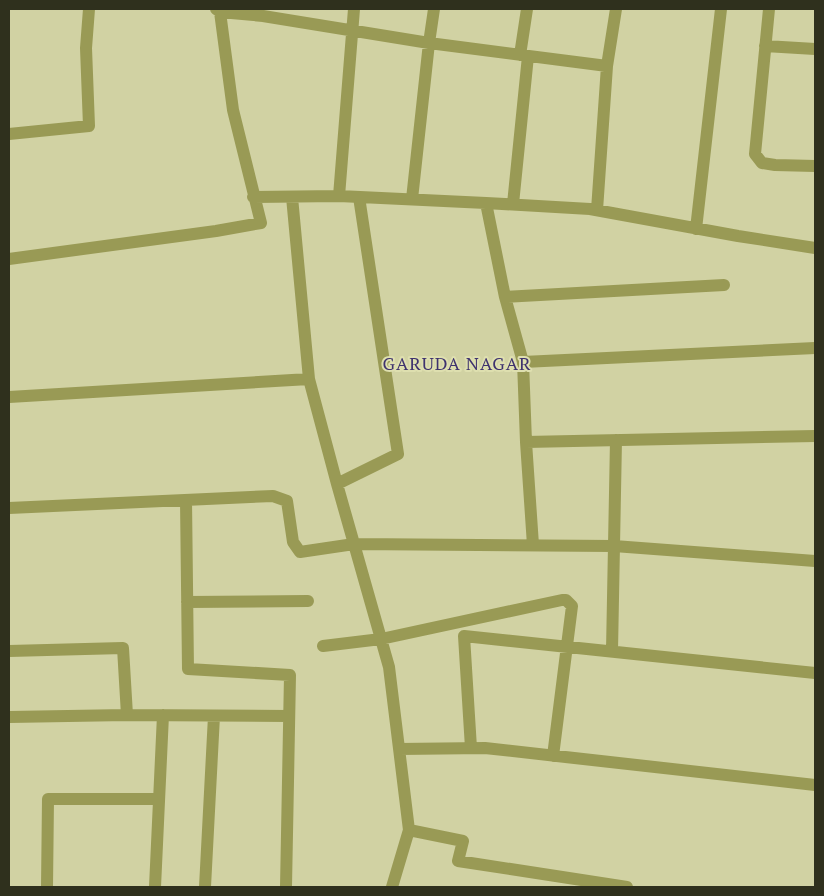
<svg xmlns="http://www.w3.org/2000/svg" width="824" height="896" viewBox="0 0 824 896" font-family="'PT Serif',serif">
	<style>
		.lines { fill: none; stroke-linecap: round; stroke-linejoin: round }
		.minor { stroke: #999a55; stroke-width: 12 }
		.labels { text-anchor: middle; dominant-baseline: central; stroke-width: 4; stroke-linejoin: round; paint-order: stroke }
		.quarter-label { font-size: 18px; letter-spacing: 1px; fill: #3e326e; stroke: #dedfaf }
	</style>
	<rect width="100%" height="100%" fill="#d1d2a3"/>
	<g class="lines">
		<!-- minor -->
		<path class="minor" d="M216,9L220,12L263,16L429,43L607,66
			M769,9L755,154L762,163L775,165L815,166
			M765,46L815,49
			M520,55L527,9
			M9,134L89,126L86,48L89,9
			M339,196L354,9
			M253,197L339,196L486,203L505,297L523,362L526,442L533,545
			M412,199L429,43L434,9
			M486,203L590,209L738,236L815,248
			M513,204L528,56
			M597,210L607,66L616,9
			M696,229L721,9
			M9,259L216,231L261,223L233,110L220,12
			M505,297L724,285
			M523,362L815,348
			M309,379L337,484L389,667L409,830L392,887
			M9,397L309,379L292,197
			M526,442L815,436
			M337,484L398,454L359,197
			M186,500L188,669L290,675L286,887
			M9,508L273,496L287,501L293,542L300,552L354,544L614,546L815,561
			M187,602L308,601
			M323,646L381,639L562,600H566L572,606L553,756
			M9,651L123,648L127,715
			M612,651L616,440
			M9,717L127,715L289,716
			M471,748L464,636L815,673
			M399,749L485,748L815,785
			M409,830L463,841L458,861L627,887
			M47,887L48,799H159
			M155,887L163,715
			M205,887L214,716"/>
	</g>
	<g class="labels">
		<!-- quarter labels -->
		<g class="quarter-label">
			<text x="457" y="363">GARUDA NAGAR</text>
		</g>
	</g>
	<!-- border -->
	<rect width="824" height="896" fill="none" stroke="#2f301d" stroke-width="20"/>
</svg>
